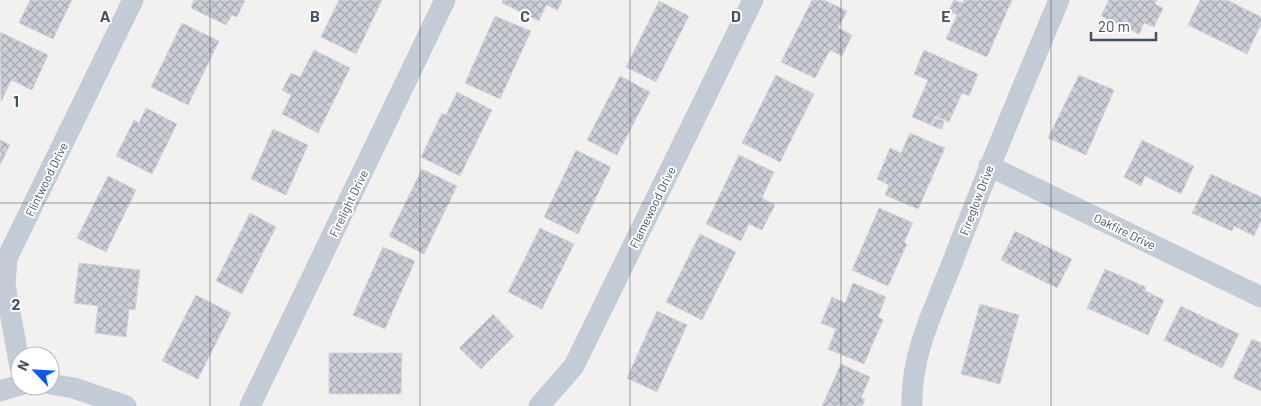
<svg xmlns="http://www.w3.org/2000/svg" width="1261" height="406" viewBox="0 0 1261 406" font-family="Barlow,sans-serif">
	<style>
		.building { fill: url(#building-cross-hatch); stroke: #d3d5dc }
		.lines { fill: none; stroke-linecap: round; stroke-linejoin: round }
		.minor { stroke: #c2cbd6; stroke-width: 21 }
		.grid { fill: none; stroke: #455160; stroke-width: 1; stroke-opacity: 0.55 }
		.labels { text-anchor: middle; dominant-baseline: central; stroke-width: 4; stroke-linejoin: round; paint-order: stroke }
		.street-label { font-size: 12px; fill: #455160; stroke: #fff }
		.grid-label { font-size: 16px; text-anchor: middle; font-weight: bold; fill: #455160; stroke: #fff; stroke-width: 4; stroke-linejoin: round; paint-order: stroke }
	</style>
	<defs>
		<pattern id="building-cross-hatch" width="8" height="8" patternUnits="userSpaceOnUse" patternTransform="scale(1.25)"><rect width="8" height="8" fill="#cbced6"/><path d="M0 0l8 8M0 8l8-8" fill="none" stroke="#a7aab1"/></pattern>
	</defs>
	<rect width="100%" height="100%" fill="#f3f0f0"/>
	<!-- building -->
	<path class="building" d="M30,0H72L53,39L19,23Z
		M194,0H245L237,17L232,15L226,25L191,8Z
		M339,0H382L356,54L321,37Z
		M503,0H562L558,10L546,5L539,21L502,3Z
		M812,0H824L847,11L838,28L852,35L842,56L830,50L815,78L781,62Z
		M954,0L963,3L964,0H1012L987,57L946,39L957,15L949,11Z
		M1109,0H1157L1155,4L1163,8L1154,27L1144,23L1139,34L1101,16Z
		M1200,0H1227L1261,17V24L1247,54L1188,25Z
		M659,1L689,16L656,82L626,67Z
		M495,16L531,31L500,99L465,83Z
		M182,23L219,41L188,105L151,87Z
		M0,32L48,55L32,90L11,80L1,102Z
		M314,50L350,68L318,133L282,114L291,95L282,90L291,73L300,77Z
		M924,50L978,74L969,96L962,93L949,122L935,116L931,125L912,117L928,80L914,74Z
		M776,75L814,94L780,162L742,143Z
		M1079,75L1114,90L1086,155L1048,138Z
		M620,76L650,92L617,155L587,140Z
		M457,92L492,110L460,176L421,157L442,113L446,115Z
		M146,108L177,124L152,174L116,156L134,120L139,123Z
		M935,118L944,121L942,129L932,126Z
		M273,129L308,145L286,195L251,179Z
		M910,133L945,148L918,209L885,195L889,185L877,179L890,148L901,153Z
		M0,140L10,145L0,165Z
		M1142,140L1194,166L1181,194L1145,176L1141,186L1124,177Z
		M576,150L611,167L578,234L544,217Z
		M739,155L774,172L762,198L775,205L762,230L749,224L741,241L706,224Z
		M422,169L457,186L424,254L389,236Z
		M1211,174L1261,197V221L1254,236L1234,226L1232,231L1192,213Z
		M108,176L136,190L106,252L77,238Z
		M879,208L913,223L904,242L907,244L888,286L852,270Z
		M250,213L276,227L242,294L216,281Z
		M540,228L574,244L542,309L508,292Z
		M1015,231L1072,259L1057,288L1001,260Z
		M700,234L736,252L702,320L666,302Z
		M383,247L415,261L385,329L353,315Z
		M79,263L140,270L135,310L129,309L126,337L95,333L98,306L74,303Z
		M1105,269L1146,287L1145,291L1164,300L1148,335L1087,308Z
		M853,283L886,297L878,317L883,320L864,364L828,349L836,329L821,323L832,297L845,303Z
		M196,295L231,313L198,379L162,361Z
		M980,304L1019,315L1000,384L961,374Z
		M1181,306L1239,334L1222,368L1164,340Z
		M657,311L687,325L657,392L627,378Z
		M493,314L514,336L481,369L459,348Z
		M1252,339L1261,343V391L1233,378Z
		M329,353H402L401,394H329Z
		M841,364L870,377L861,398L865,399L862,406H822Z"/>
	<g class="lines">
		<!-- minor -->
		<path class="minor" d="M989,166L1261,297
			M20,367L5,285L7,258L133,0
			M50,384L74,388L126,406
			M0,391L20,385
			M250,406L445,0
			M539,406L574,366L753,0
			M912,406C910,355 935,307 953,261C986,173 1023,86 1059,0"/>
	</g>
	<!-- grid -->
	<path class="grid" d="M210,0V406M420,0V406M630,0V406M841,0V406M1051,0V406M0,203H1261"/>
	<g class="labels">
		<!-- street labels -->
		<g class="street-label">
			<text transform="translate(46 179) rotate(-64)">Flintwood Drive</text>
			<text transform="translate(976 200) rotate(-69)">Fireglow Drive</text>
			<text transform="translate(348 203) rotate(-64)">Firelight Drive</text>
			<text transform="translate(652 207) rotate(-64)">Flamewood Drive</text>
			<text transform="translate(1125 231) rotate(26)">Oakfire Drive</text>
		</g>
	</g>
	<g class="grid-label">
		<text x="105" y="22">A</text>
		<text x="315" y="22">B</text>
		<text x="525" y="22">C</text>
		<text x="736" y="22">D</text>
		<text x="946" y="22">E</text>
		<text x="16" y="107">1</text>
		<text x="16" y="310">2</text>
	</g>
	<!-- north arrow -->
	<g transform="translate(35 371) rotate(295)"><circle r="24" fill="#ffffff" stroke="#b5b9bf"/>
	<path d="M0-4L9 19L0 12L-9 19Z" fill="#035afa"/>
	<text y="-8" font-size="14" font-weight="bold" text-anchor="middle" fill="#455160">N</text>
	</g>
	<!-- scale -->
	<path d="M1091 32v8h65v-8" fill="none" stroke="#455160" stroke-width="2.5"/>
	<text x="1098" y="32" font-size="15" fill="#455160" stroke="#ffffff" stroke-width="4" paint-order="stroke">20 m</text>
</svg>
